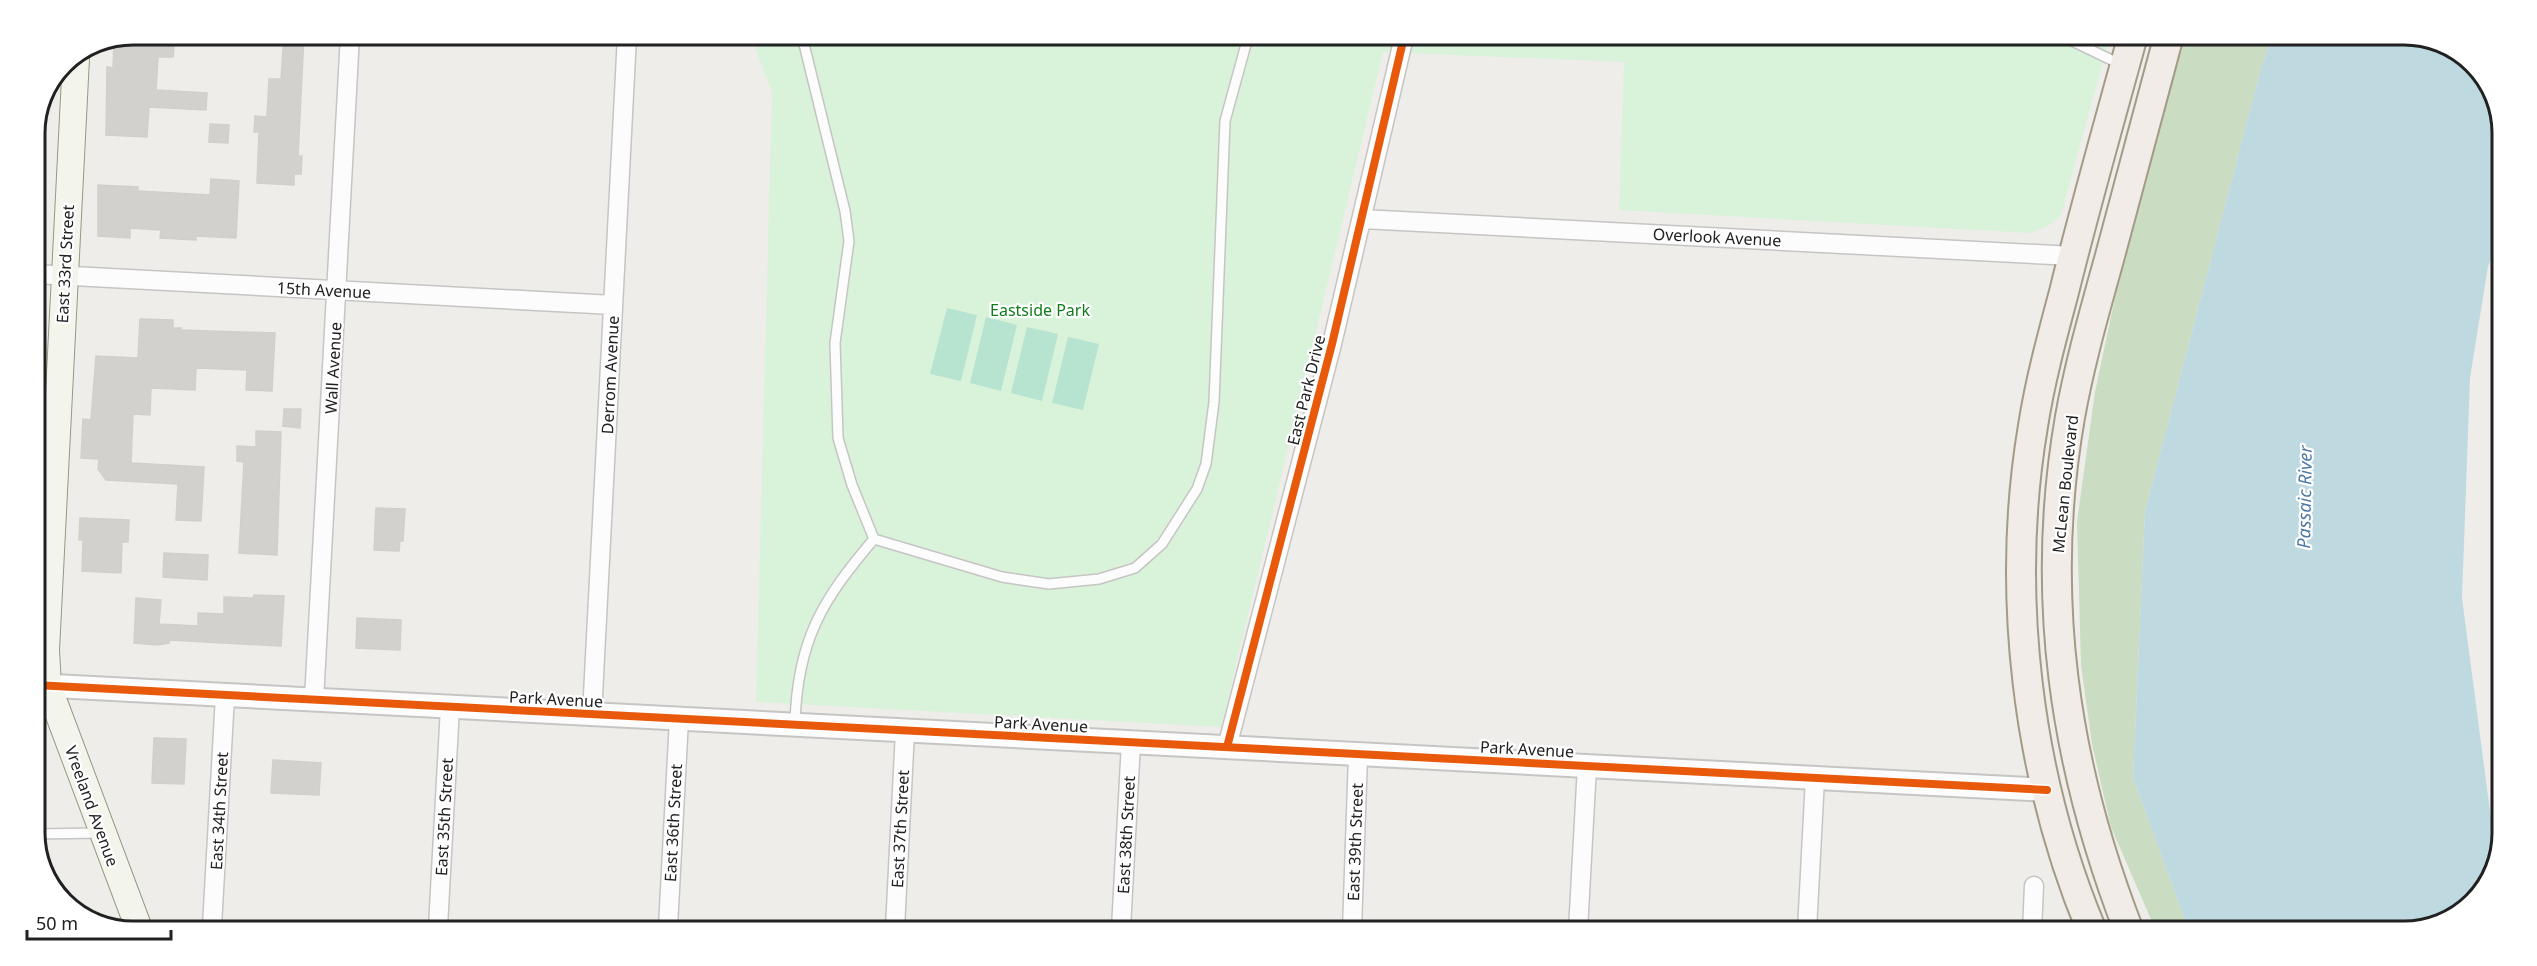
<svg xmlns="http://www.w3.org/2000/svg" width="2537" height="966" viewBox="0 0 2537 966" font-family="'Noto Sans',sans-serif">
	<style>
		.forest { fill: #cadcc1 }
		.park { fill: #d9f2da }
		.pitch { fill: #b7e3d1 }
		.water { fill: #bed9e0 }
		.building { fill: #d3d1ce; stroke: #d2cfcb; stroke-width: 1.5 }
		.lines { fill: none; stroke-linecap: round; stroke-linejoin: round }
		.service-casing { stroke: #c6c5c4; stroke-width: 12 }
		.minor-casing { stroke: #c6c5c4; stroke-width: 21 }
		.tertiary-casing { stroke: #c6c5c4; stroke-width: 26 }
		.secondary-casing { stroke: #969882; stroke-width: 28 }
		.primary-casing { stroke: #a49b87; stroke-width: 32 }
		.service { stroke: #fcfcfc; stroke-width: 9 }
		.minor { stroke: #fcfcfc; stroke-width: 18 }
		.tertiary { stroke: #fcfcfc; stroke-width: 22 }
		.secondary { stroke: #f3f4ec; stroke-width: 26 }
		.primary { stroke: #f1ece7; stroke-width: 28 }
		.cycleway-casing { stroke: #fff; stroke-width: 11 }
		.cycleway { stroke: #e8590c; stroke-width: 8 }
		.labels { text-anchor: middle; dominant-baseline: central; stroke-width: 4.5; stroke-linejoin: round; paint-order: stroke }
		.street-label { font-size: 16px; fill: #212121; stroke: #fff }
		.park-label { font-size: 16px; fill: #117c1b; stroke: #fff }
		.water-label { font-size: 18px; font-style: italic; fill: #4e78a5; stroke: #fff }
		.rim { fill: none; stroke: #212121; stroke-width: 3 }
	</style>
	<rect width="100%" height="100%" fill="#eeedea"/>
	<!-- forest -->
	<path class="forest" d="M2185,39H2271L2260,72L2145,511L2133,778L2189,931H2156L2111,827L2092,744L2081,665L2077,522L2095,392L2132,218Z"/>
	<!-- park -->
	<path class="park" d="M751,36L2109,39L2061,215L2048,226L2031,233L1619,210L1624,62L1383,52L1221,727L756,702L772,93Z"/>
	<!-- pitch -->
	<path class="pitch" d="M947,308L977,315L961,381L930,374Z
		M986,317L1017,325L1001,391L970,383Z
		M1027,327L1058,334L1042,401L1011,393Z
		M1068,337L1099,344L1083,410L1052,403Z"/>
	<!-- water -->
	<path class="water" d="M2271,39L2436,40L2482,73L2502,126V232L2488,266L2470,378L2462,598L2497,865L2459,915L2405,931H2189L2133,778L2145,511L2260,72Z"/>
	<!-- building -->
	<path class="building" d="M133,34L175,35L173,57H158L156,90L207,93L206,110L149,107L147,137L106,135L107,67L113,68L114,42Z
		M284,35H304L298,156H302L301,174H294V185L257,183L259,132H254L255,116L267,117L269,79H281Z
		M210,124L229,125L228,143L209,142Z
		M211,179L239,181L236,238L196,236V240L160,238L161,230L130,228V238L98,236V185L138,187V191L210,195Z
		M140,319L173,320V328H181V330L275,333L272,391L246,390L247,370L196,368L195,390L151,388L150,415L133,414L131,463L204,467L201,521L176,520L178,484L106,480L98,469L99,459L81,458L83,419L91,420L96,356L138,358Z
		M284,409H301L300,428L283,426Z
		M256,431L281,432L277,555L239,553L244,462L237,461V446L256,447Z
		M376,508L405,509L403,541H400L399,551L374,550Z
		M80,518L129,520L128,542H122L121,573L82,571L83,540H79Z
		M164,553L208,555L207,580L163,577Z
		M254,595L284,596L281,646L169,640V643L158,645L134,643L136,598L161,600L159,624L198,626V613L224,614V597L253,598Z
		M357,618L401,620L400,650L356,648Z
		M154,738L186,739L184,784L152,783Z
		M273,760L321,763L319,795L271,793Z"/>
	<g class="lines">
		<!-- service casing -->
		<g class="service-casing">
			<path id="service" d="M802,36L845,211L849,241L835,343L838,438L852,485L874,539
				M1504,38L1526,40L1539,38
				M2068,39L2122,65
				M874,539L1002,577L1049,584L1099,579L1135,568L1162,544L1197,489L1206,464L1214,402L1225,121L1248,37
				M795,724C797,641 822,600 874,539
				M35,834L101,833"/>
		</g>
		<!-- minor casing -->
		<g class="minor-casing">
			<path id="minor" d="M1362,219L2073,256
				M35,274L613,305
				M314,700L350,35
				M592,715L627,36
				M1227,747L1332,344L1404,37
				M212,926L225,696
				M438,927L450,707
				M668,927L679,719
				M895,928L905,731
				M1121,929L1131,742
				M1352,929L1358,755
				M1578,930L1587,766
				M1807,930L1815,778
				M2032,931L2034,886"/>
		</g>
		<!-- tertiary casing -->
		<g class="tertiary-casing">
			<path id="tertiary" d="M35,685L2047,790"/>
		</g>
		<!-- secondary casing -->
		<g class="secondary-casing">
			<path id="secondary" d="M76,58L46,650L48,686L138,926"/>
		</g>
		<!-- primary casing -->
		<g class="primary-casing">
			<path id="primary" d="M2092,931C2027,776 2005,592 2033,426C2040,381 2052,337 2064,292C2085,207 2109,123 2132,39
				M2129,931C2064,764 2039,595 2070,417C2080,361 2096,307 2111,252C2130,181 2149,110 2168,39"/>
		</g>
		<!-- service -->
		<use href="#service" class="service"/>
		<!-- minor -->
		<use href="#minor" class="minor"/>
		<!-- tertiary -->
		<use href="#tertiary" class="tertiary"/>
		<!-- secondary -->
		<use href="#secondary" class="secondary"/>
		<!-- primary -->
		<use href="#primary" class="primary"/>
		<!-- cycleway casing -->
		<g class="cycleway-casing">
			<path id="cycleway" d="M35,685L2047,790
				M1227,747L1332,344L1404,37"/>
		</g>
		<!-- cycleway -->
		<use href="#cycleway" class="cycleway"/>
	</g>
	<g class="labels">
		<!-- street labels -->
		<g class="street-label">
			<text transform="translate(1717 237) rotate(3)">Overlook Avenue</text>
			<text transform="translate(65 264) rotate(-87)">East 33rd Street</text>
			<text transform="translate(324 290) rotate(3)">15th Avenue</text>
			<text transform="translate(333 368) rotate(-87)">Wall Avenue</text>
			<text transform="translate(610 375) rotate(-87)">Derrom Avenue</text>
			<text transform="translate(1306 390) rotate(-76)">East Park Drive</text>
			<text transform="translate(2065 484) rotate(-84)">McLean Boulevard</text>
			<text transform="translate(556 699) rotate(3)">Park Avenue</text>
			<text transform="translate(1041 724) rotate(3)">Park Avenue</text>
			<text transform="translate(1527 749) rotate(3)">Park Avenue</text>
			<text transform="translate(92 806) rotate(70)">Vreeland Avenue</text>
			<text transform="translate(219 811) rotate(-87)">East 34th Street</text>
			<text transform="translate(444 817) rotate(-87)">East 35th Street</text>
			<text transform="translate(673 823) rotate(-87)">East 36th Street</text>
			<text transform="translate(900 829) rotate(-87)">East 37th Street</text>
			<text transform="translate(1126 835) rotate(-87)">East 38th Street</text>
			<text transform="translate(1355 842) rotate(-88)">East 39th Street</text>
		</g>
		<!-- park labels -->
		<g class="park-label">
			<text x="1040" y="310">Eastside Park</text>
		</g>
		<!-- water labels -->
		<g class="water-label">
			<text transform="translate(2304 497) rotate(-89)">Passaic River</text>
		</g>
	</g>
	<!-- crop -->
	<path d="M0 0H2537V966H0ZM133 45H2404A88 88 0 0 1 2492 133V833A88 88 0 0 1 2404 921H133A88 88 0 0 1 45 833V133A88 88 0 0 1 133 45Z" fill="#fff" fill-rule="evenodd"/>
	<path class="rim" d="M133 45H2404A88 88 0 0 1 2492 133V833A88 88 0 0 1 2404 921H133A88 88 0 0 1 45 833V133A88 88 0 0 1 133 45Z"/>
	<!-- scale -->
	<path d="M27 930v9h144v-9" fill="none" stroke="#212121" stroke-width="3"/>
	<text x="36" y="930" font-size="18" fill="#212121" stroke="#ffffff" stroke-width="4.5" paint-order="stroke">50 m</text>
</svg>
